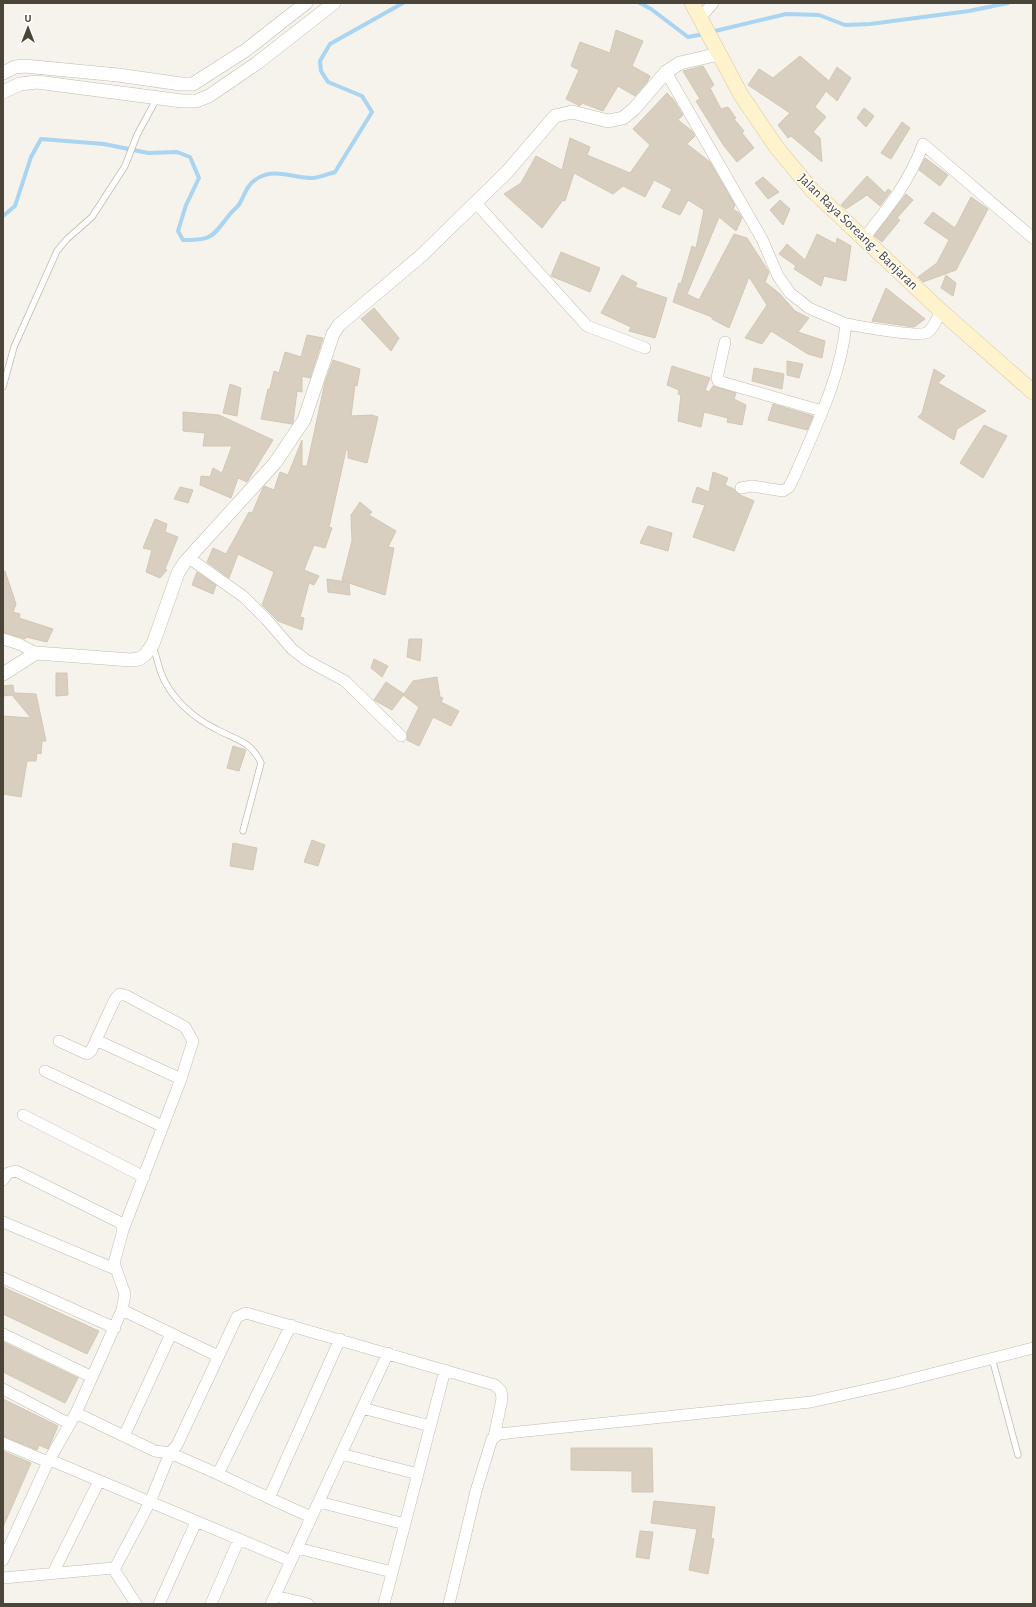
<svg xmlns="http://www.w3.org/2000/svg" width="1036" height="1607" viewBox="0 0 1036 1607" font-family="'Alegreya Sans',sans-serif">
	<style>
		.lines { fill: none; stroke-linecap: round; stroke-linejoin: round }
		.stream { stroke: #a9d4f2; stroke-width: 4 }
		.building { fill: #d8cfc1; stroke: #d3c7b4 }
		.service-casing { stroke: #c2bbae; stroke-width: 7 }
		.minor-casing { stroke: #c2bbae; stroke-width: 12 }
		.tertiary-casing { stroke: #c2bbae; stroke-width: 14 }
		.secondary-casing { stroke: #d6c79b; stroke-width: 16 }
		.service { stroke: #fff; stroke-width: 5.5 }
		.minor { stroke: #fff; stroke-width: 11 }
		.tertiary { stroke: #fff; stroke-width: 13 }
		.secondary { stroke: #fff3cd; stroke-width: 15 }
		.labels { text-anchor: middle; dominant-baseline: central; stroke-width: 3; stroke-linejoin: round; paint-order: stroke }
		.street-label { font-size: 14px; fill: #4b4439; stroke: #fff }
	</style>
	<rect width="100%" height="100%" fill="#f6f3ec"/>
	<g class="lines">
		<!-- stream -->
		<path class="stream" d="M640,3L651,9L688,37L704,34
			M711,32L786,14L819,15L845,25L870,24L969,11L1008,3
			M3,216L15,206L31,157L41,139L104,144L148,153L177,152L190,157L199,178L186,205L178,231L183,240C212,241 213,236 230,214C233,210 238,207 240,203C245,194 247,185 255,180C273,166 294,179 314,178C321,177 328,174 335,172L372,112L362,96L328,82L321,71L320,61L330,44L403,3"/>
	</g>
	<!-- building -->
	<path class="building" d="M616,30L643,41L632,66L650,76L647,82L635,96L618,86L603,111L582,103L580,106L566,99L579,70L571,66L580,42L610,53Z
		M800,56L829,81L837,67L851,78L837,101L826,91L815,107L826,117L813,132L820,138L822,162L791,136L788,138L778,125L790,113L748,85L759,69L773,78Z
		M703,66L714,85L710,88L721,109L728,107L736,118L734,119L744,131L742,133L754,148L737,162L724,146L696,101L700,99L683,71Z
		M667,93L673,99L683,115L678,120L692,131L695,136L687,144L710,162L735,205L733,209L739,213L742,218L736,231L719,217L687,294L699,300L734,234L747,238L769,272L765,282L780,294L795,311L809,318L798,332L825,341L822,358L808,354L771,331L762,344L745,338L767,305L749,277L729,328L712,319V317L673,302L679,283L681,284L692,246L696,248L704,210L688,200L680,215L662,207L672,189L654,180L645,197L623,186L613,194L574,173L565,201L563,200L542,228L504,194L521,183L536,156L562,170L570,138L590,147L587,155L630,173L650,145L633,129Z
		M864,108L874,116L866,127L857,118Z
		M902,122L910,128L891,159L881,153Z
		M925,158L948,175L940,186L919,170Z
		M867,176L885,193L888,189L891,191L880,206L867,195L846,209L841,205Z
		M763,177L779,192L768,199L755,183Z
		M906,194L913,200L897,218L900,220L882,242L874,236Z
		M971,197L988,209L956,270L923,282L918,277L937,263L949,240L924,223L933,212L955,228Z
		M780,200L790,209L783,225L770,210Z
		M817,234L836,244L837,238L851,246L846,281L824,276L821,286L794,269L796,266L779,254L787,244L805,260Z
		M561,252L600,268L590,292L551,276Z
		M622,275L637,283L635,287L667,298L655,338L629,331L631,327L601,313Z
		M946,275L956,283L953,296L941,288Z
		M886,288L925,319L914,327L872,321Z
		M374,308L399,338L391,351L361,319Z
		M307,335L323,338L310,378L302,376V392L297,391L293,422L292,424L261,419L268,389H270L274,371L279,373L285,352L301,357Z
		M333,360L360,369L357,386L355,385L351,416L372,415L378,417L367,463L348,458V450H346L329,527L332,528L325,548L314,545L304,570L319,576L314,585L309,583L300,617L304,618L302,630L278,621L262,605L274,572L238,554L229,578L207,562L213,548L226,554L249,512L252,513L262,490L264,486L274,490L280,472L288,475L302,440V466H307L325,382Z
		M787,361L803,364L799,378L787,375Z
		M672,366L710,378L705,390L709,392L713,386L736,393L734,399L746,405L742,425L727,422L728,418L704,412L701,427L678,421L681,395L678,394L679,390L667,385Z
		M754,368L784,374L782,389L752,381Z
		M934,369L945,376L938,383L986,411L957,429L954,440L918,417L922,413Z
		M230,384L241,388L237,416L223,413Z
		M773,404L813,416L807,430L768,420Z
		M183,412L219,415L273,440L247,482L238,478L231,498L200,485L201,476L210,477L213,468L222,473L232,446H203L205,433L183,431Z
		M984,425L1007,436L983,478L960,463Z
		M713,472L728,478L725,485L734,489L738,494L754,501L734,551L693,537L705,505L692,502L697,487L709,492Z
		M180,487L193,490L188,503L174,499Z
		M360,502L372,512L369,515L396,531L388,547L394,548L385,595L349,583L350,595L328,592L327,579L347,582L342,580L352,541L351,515Z
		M155,519L167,524L165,532L178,537L165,569L167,570L160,578L146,572L152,550L143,548Z
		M648,526L672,533L668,551L640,543Z
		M3,571H5L16,604L13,612L20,614L19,618L53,629L47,642L26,637L25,639L3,632Z
		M197,572L216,585L213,594L192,585Z
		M409,639H422L420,661L407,657Z
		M374,659L388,666L382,677L371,668Z
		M56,673H67L68,695L56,696Z
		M437,677L440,697L443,698L441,702L459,711L451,726L433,717L419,746L407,740V732L419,707L403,695L413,681Z
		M386,682L404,694L392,710L374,700Z
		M13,685L14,693L36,694L46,741H42L41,754L37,753L36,761H27L21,797L3,794V716L31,718L12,695L3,696V686Z
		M233,746L246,750L239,771L227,768Z
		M312,840L325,845L318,866L304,862Z
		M233,843L257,848L253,870L230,866Z
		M3,1287L99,1331L87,1354L3,1314Z
		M3,1342L78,1378L65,1403L3,1372Z
		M3,1399L58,1426L48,1449L39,1445L37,1450L3,1436Z
		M571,1448H652L653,1492H632V1471L571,1470Z
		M3,1451L31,1463L3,1527Z
		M654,1501L715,1507L711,1538L714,1539L708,1574L689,1570L697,1529L651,1523Z
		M640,1531L653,1532L649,1559L636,1557Z"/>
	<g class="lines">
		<!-- service casing -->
		<g class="service-casing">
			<path id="service" d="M3,387L14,347L57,251L67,239L92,217L125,166L137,135L157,98
				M153,646C156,655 158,664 161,673C170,697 193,718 216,729C236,740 251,741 261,763L243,831
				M992,1358L1018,1455"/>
		</g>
		<!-- minor casing -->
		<g class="minor-casing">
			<path id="minor" d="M701,17L713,3
				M666,72L762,239L778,276L790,293L809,308L846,324C841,377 816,426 795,475L789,487L783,491L752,486L741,488
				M475,202L587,326L645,348
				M863,239C887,210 911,179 923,144L1033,238
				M846,324C859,326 920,338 928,332C934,327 938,318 941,311
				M725,342L717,378L718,381L822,411
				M189,558L244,597L267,620L292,649L306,660L345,681L401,736
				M3,639L19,644L36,653
				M96,1040L181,1079
				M59,1041L87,1054L91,1051L115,999L120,994L127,996L185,1027L193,1041L181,1079L123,1230
				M45,1071L162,1126
				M23,1115L144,1177
				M3,1180L8,1173L16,1171L121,1223L123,1230L114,1263L125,1294L122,1310L76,1413L48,1462L3,1560
				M3,1222L115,1269
				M3,1278L115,1328
				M122,1310L218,1356
				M291,1325L218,1474L269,1498L340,1339
				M3,1334L92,1377
				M3,1389L70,1424
				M362,1408L430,1426
				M76,1413L155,1451L170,1453L177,1445L237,1317L246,1313L495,1385L501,1391L502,1399L494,1437
				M124,1436L171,1334
				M3,1443L48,1462
				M341,1454L418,1474
				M50,1460L291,1561
				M269,1498L311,1517
				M319,1502L405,1524
				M297,1548L392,1572
				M113,1568L116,1566L150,1502L170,1453L218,1474
				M53,1573L99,1481
				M3,1578L113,1568L136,1604
				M275,1596L308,1604
				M159,1604L196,1522
				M211,1604L239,1539
				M271,1604L388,1353
				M384,1604L445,1370
				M449,1604L476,1491L492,1439L499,1434L811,1402L892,1384L1033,1348"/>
		</g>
		<!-- tertiary casing -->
		<g class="tertiary-casing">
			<path id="tertiary" d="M3,73L15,67L24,66L118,75L181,84H193L246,50L306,3
				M3,92L20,84L37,82L182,101H196L209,96L257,63L334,3
				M3,674L36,653L131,660L139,659L145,655L153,644L178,573L185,562L275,463L304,420L333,334L339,325L422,255L507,172L555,116L572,112L608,121L623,118L634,109L666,72L680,63L719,54"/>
		</g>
		<!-- secondary casing -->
		<g class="secondary-casing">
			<path id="secondary" d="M692,3L741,95L777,148L812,190L941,311L1033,392"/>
		</g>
		<!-- service -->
		<use href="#service" class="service"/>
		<!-- minor -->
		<use href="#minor" class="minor"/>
		<!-- tertiary -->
		<use href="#tertiary" class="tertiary"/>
		<!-- secondary -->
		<use href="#secondary" class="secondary"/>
	</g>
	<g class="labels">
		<!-- street labels -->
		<g class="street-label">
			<text transform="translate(858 232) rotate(44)">Jalan Raya Soreang - Banjaran</text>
		</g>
	</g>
	<!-- border -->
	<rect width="1036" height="1607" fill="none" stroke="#4b4439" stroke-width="8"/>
	<!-- north arrow -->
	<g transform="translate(28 28)" stroke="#ffffff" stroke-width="3" paint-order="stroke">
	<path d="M0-3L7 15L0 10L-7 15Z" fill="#4b4439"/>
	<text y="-6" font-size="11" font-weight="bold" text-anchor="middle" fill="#4b4439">U</text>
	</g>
</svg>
